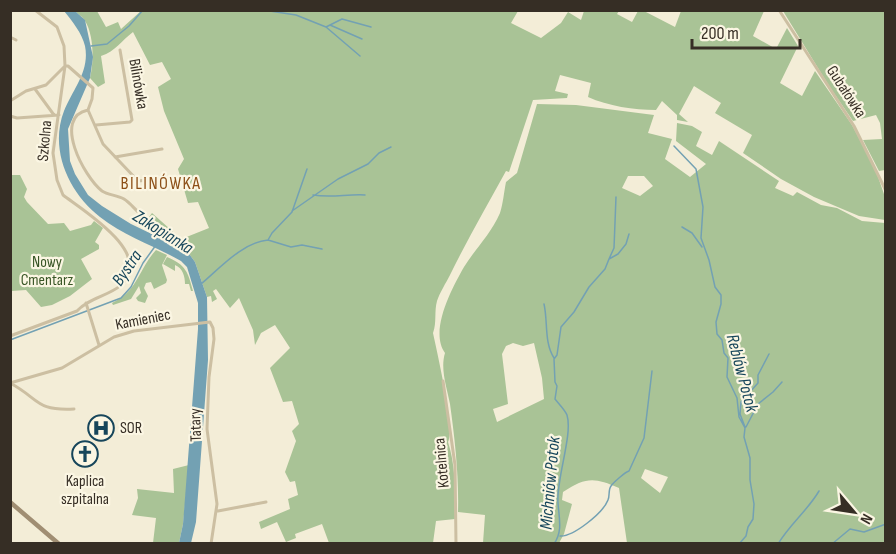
<svg xmlns="http://www.w3.org/2000/svg" width="896" height="554" viewBox="0 0 896 554" font-family="'Sofia Sans Condensed',sans-serif">
	<style>
		.green { fill: #a9c396; fill-rule: evenodd }
		.water { fill: #73a1b3 }
		.lines { fill: none; stroke-linecap: round; stroke-linejoin: round }
		.stream { stroke: #73a1b3; stroke-width: 1.5 }
		.minor { stroke: #ccbfa2; stroke-width: 3 }
		.secondary { stroke: #a08e73; stroke-width: 4.5 }
		.labels { text-anchor: middle; dominant-baseline: central; stroke-width: 4.5; stroke-linejoin: round; paint-order: stroke }
		.street-label { font-size: 16px; fill: #362e25; stroke: #fbf6e3 }
		.park-label { font-size: 16px; fill: #395626; stroke: #fbf6e3 }
		.poi-label { font-size: 16px; fill: #362e25; stroke: #fbf6e3; text-anchor: start }
		.neighbourhood-label { font-size: 18px; letter-spacing: 1.5px; fill: #8c4f17; stroke: #fbf6e3 }
		.water-label { font-size: 18px; font-style: italic; fill: #17465b; stroke: #fbf6e3 }
	</style>
	<rect width="100%" height="100%" fill="#f3edd7"/>
	<!-- green -->
	<path class="green" d="M142,10L518,11L511,23L541,38L561,23L568,12L581,20L584,11H619L617,14L632,22L638,11H644L675,27L681,11H764L753,36L776,49L787,28L798,46L780,83L802,96L815,71L852,125L876,171L885,197V220L859,216L814,197L781,179L743,153L752,135L715,113L721,103L694,86L679,114L688,122L677,120V115L662,101L656,110C634,110 608,106 588,97L591,83L560,75L555,91L568,94L567,98L533,100L509,172L506,171C487,206 467,240 450,275C446,283 440,292 437,301C434,312 437,322 433,333C437,352 455,429 448,442C456,467 455,493 455,519L436,521L433,543H329L322,524L295,534L296,538L286,542L277,522L261,529L259,522L290,509L288,499L298,495L295,481L290,482L285,472L296,441L292,431L299,424L292,401L283,402L270,368L290,348L275,325L261,333L255,345L253,330L239,298L230,308L216,289L213,291L217,299L212,302L211,296L207,297L195,262L187,251L168,242L184,238L209,228L198,202L188,203L178,169L184,159L164,111L158,87L171,79L162,62L150,65L133,32C121,41 116,51 101,56L105,83L98,87L90,78C94,62 94,35 85,21C83,17 78,14 75,11H97L106,27L118,22L121,29Z
		M783,11H885V170L879,171L863,140L882,139L880,123L876,115L853,121L829,86Z
		M537,104L576,105L654,115L648,133L672,139L665,159L690,177L706,164L676,141L677,123L692,126L702,132L696,146L712,155L719,141L779,181L775,188L793,196L797,192L821,205L837,208L862,221L885,223V543H627L619,488C594,477 586,477 563,492L562,500L572,504L564,534L559,543H483L485,515L458,512C459,476 455,440 450,404C447,388 440,369 445,353C429,331 452,288 464,267C475,249 491,234 500,213C503,204 504,192 506,182L517,173ZM628,176H644L653,186L640,196L622,188ZM513,343L523,346L534,343L542,378L544,399L497,422L493,409L508,404L502,354L506,346ZM645,469L668,477L660,493L641,478Z
		M11,175H20L27,189L24,197L27,202L48,224L64,223L70,231L91,225L94,221L103,228L95,242L99,245V249L81,259L92,279L70,296L52,305L41,307L26,290L11,291Z
		M152,213L180,238L168,240L138,224L137,222L147,220Z
		M156,250L167,255L162,265L167,280L166,283L154,289L151,282L146,283L144,288L148,296L145,303L138,301L136,298L141,293L139,286L131,299L113,305L112,303C138,291 138,270 156,250Z
		M167,257C186,265 188,272 193,291H191L189,284H185C185,277 183,268 175,265V271L163,264Z
		M189,465L183,524L179,543H153L156,518L132,515L138,498L137,489L174,493L173,469Z"/>
	<!-- water -->
	<path class="water" d="M64,11H75L85,20L93,57L90,78L68,129L70,161L75,174L88,195L102,206L131,224L187,251L195,262L207,297L208,360L196,522L191,543H179L183,524L198,329V303L187,267L181,261C155,246 124,236 100,217C69,193 49,150 64,111C73,89 90,71 85,46C82,33 72,21 64,11Z"/>
	<g class="lines">
		<!-- stream -->
		<path class="stream" d="M263,10L296,15L326,27L360,56
			M330,25L362,39
			M326,27L342,19L371,27
			M91,46L107,44L129,26L143,10
			M674,146L696,169L703,207L701,238L709,260L715,287L721,295V304L716,322L717,334L722,340L724,353L728,358L727,377L737,398L739,417L745,428L744,437L750,458V480L754,504L753,519L748,527L746,536L739,544
			M313,195C331,198 347,194 365,195
			M292,211L338,179L368,164L379,153L391,147
			M682,227L692,233L702,247
			M268,240L291,247L302,245L322,249
			M609,259L614,248L616,197
			M201,284C220,268 243,242 268,240L272,233L292,212L307,169
			M544,304C548,321 544,343 554,358
			M10,340L121,298L131,287L143,263L156,245
			M745,427L740,414L741,402L758,383V375L769,354
			M746,427L758,404L773,392L782,382
			M560,536C573,537 603,513 608,500C610,496 608,490 611,486C613,483 625,472 629,471L644,438L652,371
			M554,544C563,531 559,518 558,503C556,479 573,435 567,415C565,410 559,404 555,399L557,386L555,382L554,359L557,355L561,327L574,312L589,287L605,269L609,259L618,254L626,244L629,234
			M778,544C790,524 808,510 819,491
			M832,544L850,529L864,532L886,524"/>
		<!-- minor -->
		<path class="minor" d="M779,10L854,126L886,191
			M10,37L16,40
			M35,89L54,115
			M10,101L26,91L46,85L65,66H68L93,88L92,99L88,110L103,144L138,181L159,179
			M88,110C52,117 84,177 102,191C108,195 117,195 124,199C132,204 136,212 145,217
			M10,116L17,118L59,115
			M96,125L130,122L132,120L120,50
			M115,157L162,149
			M86,303L99,345
			M10,336L77,311C88,298 109,296 121,285C155,254 84,211 63,195L57,180L53,153L65,66L64,46L57,27L35,10
			M443,381L455,465L456,544
			M10,383L62,368L114,337L134,331L210,322L213,328L214,339L209,377L207,429L217,504L211,544
			M10,383C40,399 35,411 74,409
			M218,511L266,502"/>
		<!-- secondary -->
		<path class="secondary" d="M10,502L59,544"/>
	</g>
	<!-- icons -->
	<defs>
		<g id="hospital-ring" transform="scale(1.35)"><circle r="9.5" fill="#fbf6e3" stroke="#17465b" stroke-width="1.5"/><path d="M-5-5h3v3.5h4V-5h3V5h-3V1.5h-4V5h-3Z" fill="#17465b"/></g>
		<g id="church-ring" transform="scale(1.35)"><circle r="9.5" fill="#fbf6e3" stroke="#17465b" stroke-width="1.5"/><path d="M-1.2-6h2.4v3.5h3.3v2.4h-3.3V6h-2.4V-.1h-3.3v-2.4h3.3Z" fill="#17465b"/></g>
	</defs>
	<g fill-rule="evenodd">
		<use href="#hospital-ring" x="101" y="428"/>
		<use href="#church-ring" x="85" y="454"/>
	</g>
	<g class="labels">
		<!-- street labels -->
		<g class="street-label">
			<text transform="translate(138 84) rotate(80)">Bilinówka</text>
			<text transform="translate(846 92) rotate(57)">Gubałówka</text>
			<text transform="translate(45 141) rotate(-85)">Szkolna</text>
			<text transform="translate(143 320) rotate(-11)">Kamieniec</text>
			<text transform="translate(196 425) rotate(-92)">Tatary</text>
			<text transform="translate(442 463) rotate(-95)">Kotelnica</text>
		</g>
		<!-- park labels -->
		<g class="park-label">
			<text x="47" y="262">Nowy<tspan x="47" dy="18">Cmentarz</tspan></text>
		</g>
		<!-- poi labels -->
		<g class="poi-label">
			<text x="120" y="428">SOR</text>
			<text x="85" y="481" text-anchor="middle">Kaplica<tspan x="85" dy="18">szpitalna</tspan></text>
		</g>
		<!-- neighbourhood labels -->
		<g class="neighbourhood-label">
			<text x="161" y="183">BILINÓWKA</text>
		</g>
		<!-- water labels -->
		<g class="water-label">
			<text transform="translate(163 232) rotate(32)">Zakopianka</text>
			<text transform="translate(127 268) rotate(-56)">Bystra</text>
			<text transform="translate(742 373) rotate(75)">Reblów Potok</text>
			<text transform="translate(550 483) rotate(-85)">Michniów Potok</text>
		</g>
	</g>
	<!-- border -->
	<rect width="896" height="554" fill="none" stroke="#362e25" stroke-width="24"/>
	<!-- north arrow -->
	<g transform="translate(854 512) rotate(119)" stroke="#fbf6e3" stroke-width="4.5" paint-order="stroke">
	<path d="M0-4.5L10 22L0 15L-10 22Z" fill="#362e25"/>
	<text y="-9" font-size="16" font-weight="bold" text-anchor="middle" fill="#362e25">N</text>
	</g>
	<!-- scale -->
	<path d="M692 39v9h108v-9" fill="none" stroke="#362e25" stroke-width="3"/>
	<text x="701" y="39" font-size="18" fill="#362e25" stroke="#fbf6e3" stroke-width="4.5" paint-order="stroke">200 m</text>
</svg>
